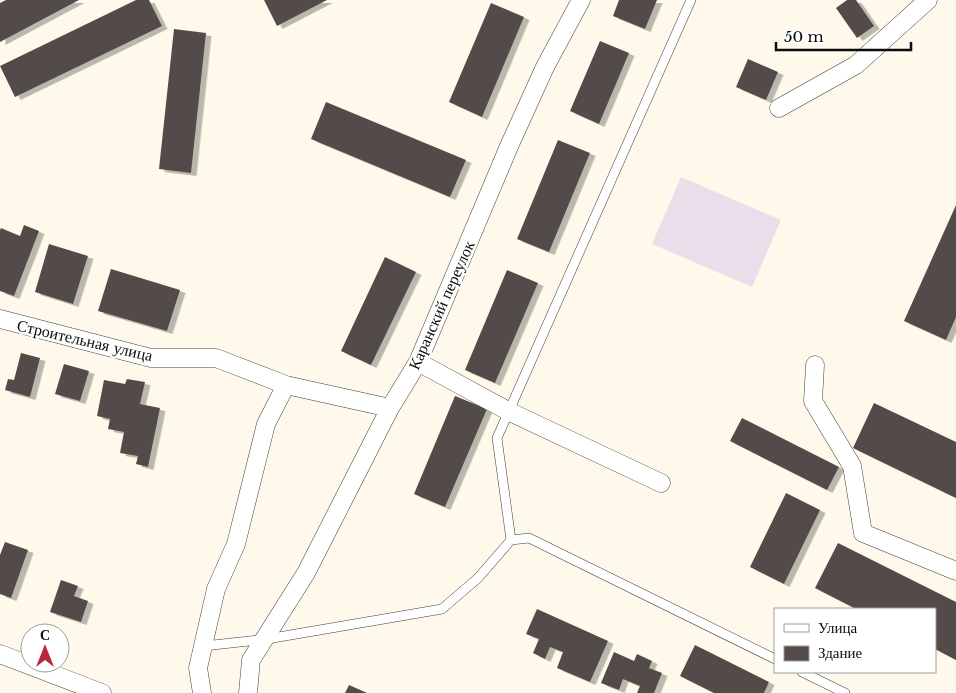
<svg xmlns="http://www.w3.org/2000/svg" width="956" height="693" viewBox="0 0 956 693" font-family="'Libre Baskerville',serif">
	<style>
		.industrial { fill: #e8dfea }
		.building { fill: #534c48; filter: url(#shadow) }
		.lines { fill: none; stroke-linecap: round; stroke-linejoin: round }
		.service-casing { stroke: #3e3e3e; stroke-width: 10 }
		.minor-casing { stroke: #3e3e3e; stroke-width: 19 }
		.service { stroke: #fff; stroke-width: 9 }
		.minor { stroke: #fff; stroke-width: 18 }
		.labels { text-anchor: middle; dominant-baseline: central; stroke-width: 5; stroke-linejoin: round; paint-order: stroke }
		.street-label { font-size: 16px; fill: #0b0b0b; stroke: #fff }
	</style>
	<defs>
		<filter id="shadow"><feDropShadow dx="5.5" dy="3" stdDeviation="0" flood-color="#0004"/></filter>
	</defs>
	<rect width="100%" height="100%" fill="#fef9ea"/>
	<!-- industrial -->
	<path class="industrial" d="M681,177L781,220L752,287L652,244Z"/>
	<!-- building -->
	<path class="building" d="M6,0H79L0,42V3Z
		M136,0H149L162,26L15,97L0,66Z
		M264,0H327L277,26Z
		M619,0H657L645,29L613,16Z
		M847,0H856L874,26L857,38L836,8Z
		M491,3L524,17L482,117L449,102Z
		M174,29L206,33L191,173L159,169Z
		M600,41L629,53L599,124L570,111Z
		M748,59L778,72L766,100L736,87Z
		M326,102L466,160L450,197L311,139Z
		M558,140L590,153L549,252L517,239Z
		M956,205V317L946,340L904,321Z
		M24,225L39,231L14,296L0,291V230L1,228L20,236Z
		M49,244L88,256L73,304L35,292Z
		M385,257L416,272L371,365L341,351Z
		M111,269L180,290L167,331L98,311Z
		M507,270L538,283L495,383L465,370Z
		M21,353L40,358L30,397L5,390L8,379L14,380Z
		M64,364L89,371L80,401L55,394Z
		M127,379L145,382L140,404L160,408L148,467L136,464L138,456L120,453L124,432L108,429L110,419L97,416L104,380L125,384Z
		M455,396L487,409L445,507L414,494Z
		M874,403L956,442V498L853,448Z
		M742,418L839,467L827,490L730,441Z
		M786,493L820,510L784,584L750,567Z
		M5,542L28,550L11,598L0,594V555Z
		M838,543L956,602V660L935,649V609H856L815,588Z
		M61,580L78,586L74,596L88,601L81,622L50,612Z
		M537,609L608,641L590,682L557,668L563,652L550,647L545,659L533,653L539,639L526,634Z
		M695,645L769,682L764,693H714L680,676Z
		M614,652L634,661L637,654L652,661L649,668L662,673L654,693H637L640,686L623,679L619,690L601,683Z
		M349,685L367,693H345Z"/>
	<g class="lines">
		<!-- service casing -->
		<g class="service-casing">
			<path id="service" d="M511,540L497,438L691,0
				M204,646L267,639L442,609L478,578L511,540L529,538L775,659
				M802,672L845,693"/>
		</g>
		<!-- minor casing -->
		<g class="minor-casing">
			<path id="minor" d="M779,108L856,65L928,0
				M0,319L151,358H216L286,385
				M418,362L508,411L661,483
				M815,365L813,401L852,466L863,533L956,571
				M0,654L102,693
				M202,693L198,668L216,589L236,544L266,424L286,385L390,408L418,362L510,144L545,67L581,0
				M248,693L251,660L306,573L390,408"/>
		</g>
		<!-- service -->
		<use href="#service" class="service"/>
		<!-- minor -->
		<use href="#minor" class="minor"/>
	</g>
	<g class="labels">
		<!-- street labels -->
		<g class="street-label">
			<text transform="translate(441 305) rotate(-66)">Каранский переулок</text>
			<text transform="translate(85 340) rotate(13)">Строительная улица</text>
		</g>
	</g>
	<!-- legend -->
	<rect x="774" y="608" width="162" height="65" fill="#ffffff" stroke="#9d9d9d"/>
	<rect x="784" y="624" width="25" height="8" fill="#ffffff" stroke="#9d9d9d"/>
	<text x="818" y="633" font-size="15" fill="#0b0b0b">Улица</text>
	<rect x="784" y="646" width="25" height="15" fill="#534c48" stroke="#9d9d9d"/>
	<text x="818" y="658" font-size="15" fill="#0b0b0b">Здание</text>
	<!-- north arrow -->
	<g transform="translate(45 648)"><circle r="24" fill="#ffffff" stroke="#9d9d9d"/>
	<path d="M0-4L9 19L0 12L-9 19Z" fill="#b52939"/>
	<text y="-8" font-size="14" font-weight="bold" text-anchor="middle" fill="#0b0b0b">С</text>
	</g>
	<!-- scale -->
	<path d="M776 42v8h135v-8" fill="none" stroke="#0b0b0b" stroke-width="2.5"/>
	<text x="784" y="42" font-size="15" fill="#0b0b0b" stroke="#ffffff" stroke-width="4" paint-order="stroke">50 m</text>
</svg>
